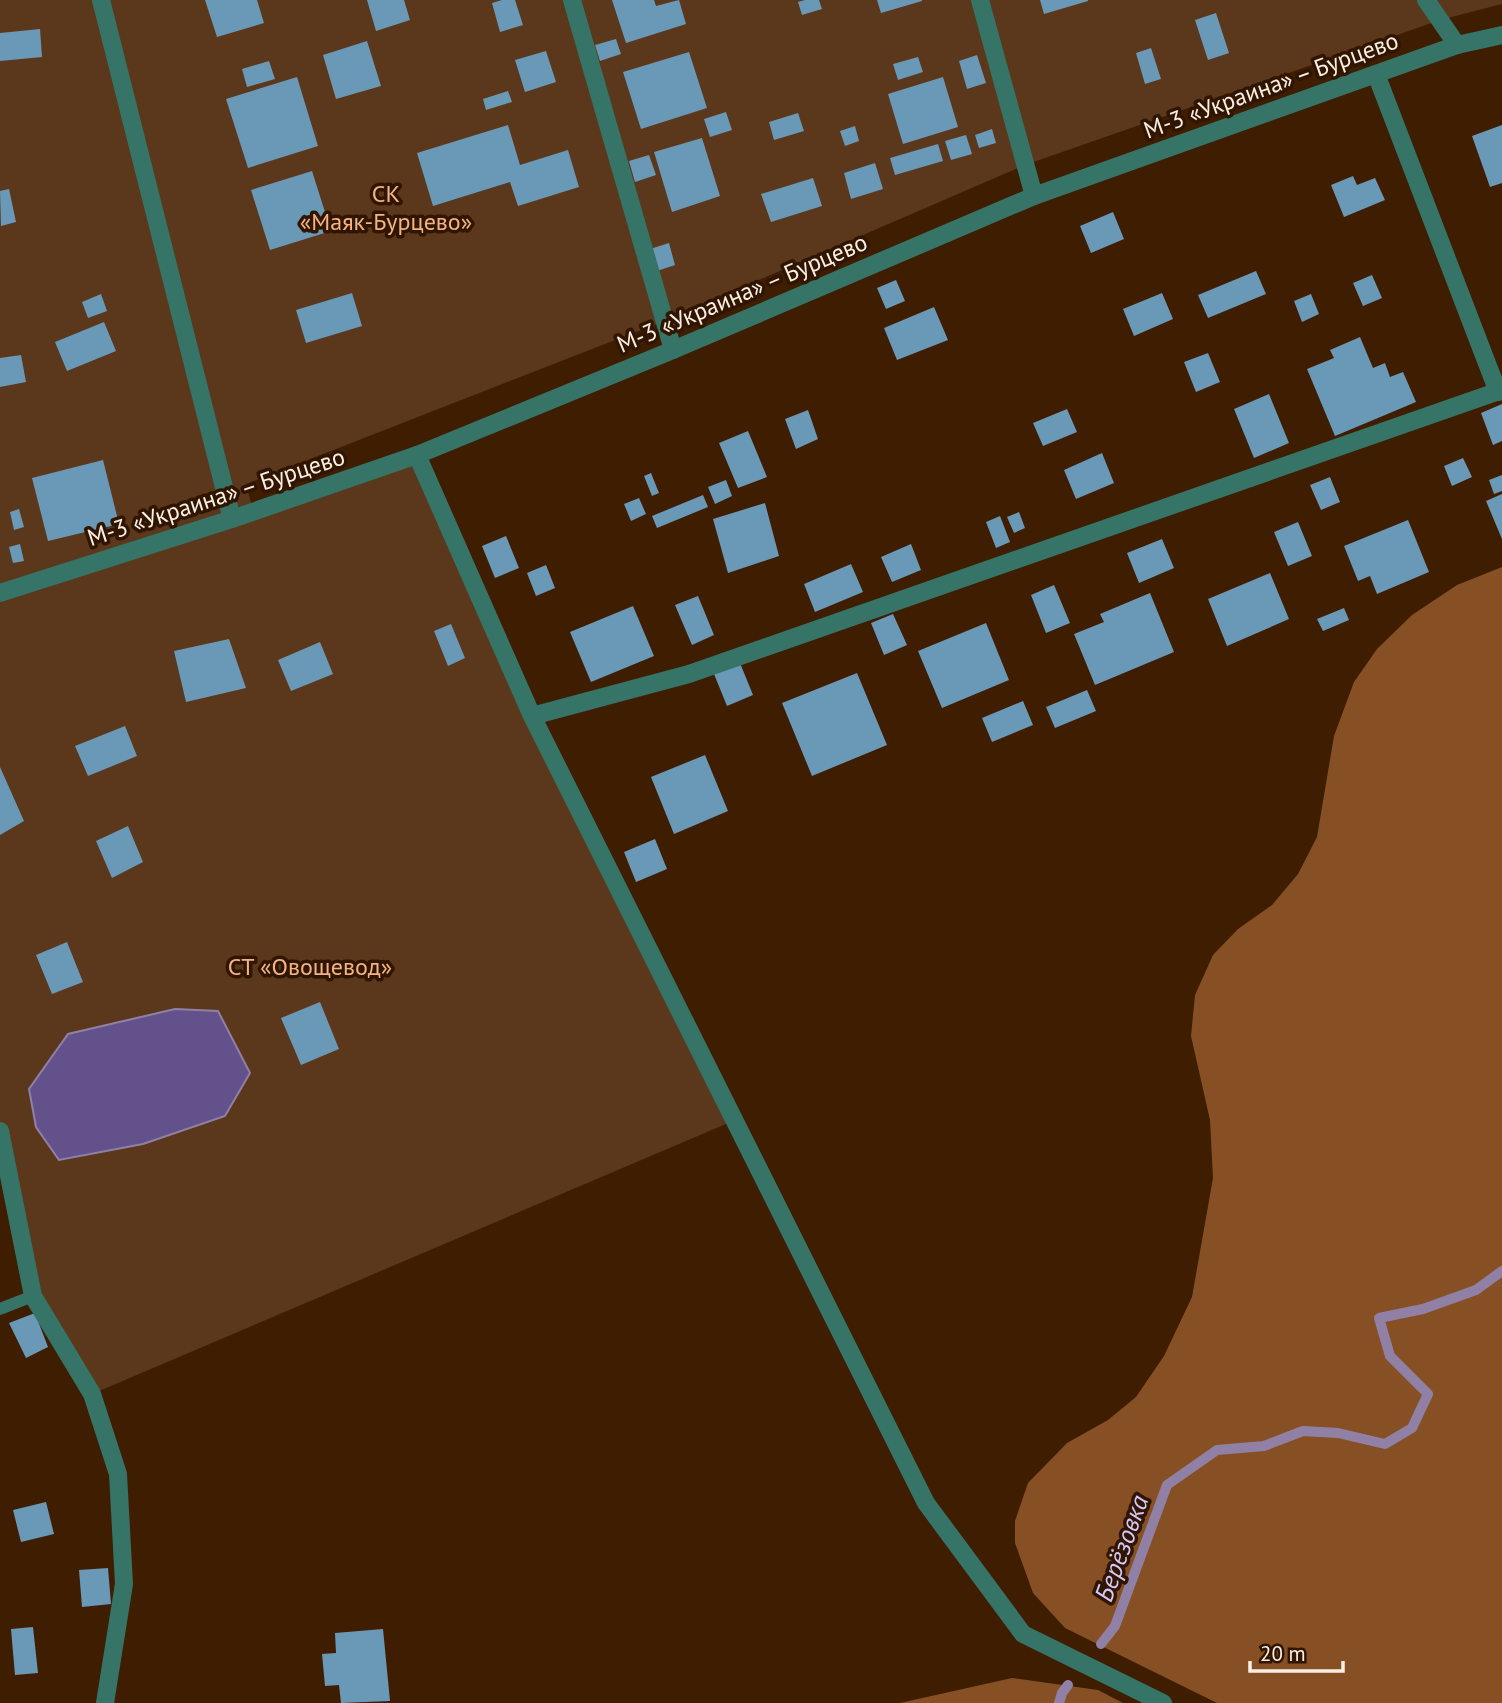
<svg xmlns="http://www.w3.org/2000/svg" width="1502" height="1703" viewBox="0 0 1502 1703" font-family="'PT Sans',sans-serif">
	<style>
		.green { fill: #5b381c }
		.forest { fill: #865024 }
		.water { fill: #63518b; stroke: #9180a6; stroke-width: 2 }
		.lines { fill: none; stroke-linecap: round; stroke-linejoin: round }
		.stream { stroke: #9180a6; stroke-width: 10 }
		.building { fill: #6a99b7 }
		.service { stroke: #357466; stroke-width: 12 }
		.minor { stroke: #357466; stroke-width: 18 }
		.tertiary { stroke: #357466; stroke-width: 18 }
		.labels { text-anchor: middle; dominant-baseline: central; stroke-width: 7; stroke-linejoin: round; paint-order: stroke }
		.street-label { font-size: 24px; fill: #fceee4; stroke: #301601 }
		.park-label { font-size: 24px; fill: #f4b384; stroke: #301601 }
		.water-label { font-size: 26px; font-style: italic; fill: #d5c7fb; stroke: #301601 }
	</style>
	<rect width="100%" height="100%" fill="#3f1d00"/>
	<!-- green -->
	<path class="green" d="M0,0H1502V4L1440,20L1025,165L664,321L246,484L253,511L417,455L733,1121L92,1394L33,1296L0,1131Z"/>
	<!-- forest -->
	<path class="forest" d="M1502,567V1703H1217L1065,1628L1033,1593L1015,1543V1521L1028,1483L1067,1443L1108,1420L1136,1397L1164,1356L1192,1297L1213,1178L1210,1120L1191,1036L1195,995L1213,955L1238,929L1272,905L1298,874L1317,837L1334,736L1354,682L1377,649L1412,615L1457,585Z
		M1012,1678L1098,1690L1123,1703H900Z"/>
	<!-- water -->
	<path class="water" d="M175,1009L218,1011L250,1073L225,1116L143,1144L59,1160L36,1127L29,1089L68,1034Z"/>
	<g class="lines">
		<!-- stream -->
		<path class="stream" d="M1101,1644L1115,1626L1167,1485L1217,1450L1264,1446L1303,1431L1338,1433L1385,1444L1412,1428L1428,1394L1390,1356L1379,1318L1423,1309L1476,1290L1502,1271
			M1059,1703L1062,1693L1068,1685"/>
	</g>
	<!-- building -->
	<path class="building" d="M205,0H257L264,23L217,37Z
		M367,0H404L410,20L376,31Z
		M502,0H515L523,25L500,32L492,3Z
		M612,0H654L656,6L679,0L686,24L626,43Z
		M805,0H819L822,9L802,15L798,2Z
		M877,0H922V1L881,13Z
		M1040,0H1088V1L1044,14Z
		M1216,13L1229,53L1208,60L1195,20Z
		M40,29L42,57L0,61V33Z
		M616,39L621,54L600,61L595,45Z
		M367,41L381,86L336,99L323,55Z
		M1151,48L1161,79L1145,84L1136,53Z
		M546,51L556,82L525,92L515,60Z
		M689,52L707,108L641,129L623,72Z
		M977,55L986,83L967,89L959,61Z
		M918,57L923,72L898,80L893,64Z
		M269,61L275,79L247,87L242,69Z
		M297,77L318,146L248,168L226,99Z
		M943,77L958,127L903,144L888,94Z
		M508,91L512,102L486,110L483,99Z
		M726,112L732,130L710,137L704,119Z
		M798,113L804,131L774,140L769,122Z
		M508,125L520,165L568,150L579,187L518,206L510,182L433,206L417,153Z
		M1502,125V183L1490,187L1472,136Z
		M855,126L859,141L845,146L840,131Z
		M992,129L996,143L979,148L975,135Z
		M966,135L972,154L951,160L945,141Z
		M702,138L720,196L672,212L654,152Z
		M938,144L943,161L895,175L890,158Z
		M649,155L656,175L635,182L629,161Z
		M875,163L883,189L851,199L844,173Z
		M312,171L331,231L270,250L251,190Z
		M1353,176L1357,185L1375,178L1385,200L1344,217L1331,185Z
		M813,178L822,206L771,222L761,194Z
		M9,189L16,222L1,226L0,191Z
		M1113,212L1124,239L1091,253L1080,226Z
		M669,243L675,265L657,271L650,249Z
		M1256,271L1266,294L1208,318L1198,295Z
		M1372,275L1382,298L1363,306L1353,283Z
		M896,280L905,301L886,309L877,288Z
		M352,293L362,326L306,343L296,310Z
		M1162,293L1173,319L1134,336L1123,309Z
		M101,294L107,311L88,318L82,302Z
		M1311,294L1319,314L1302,322L1294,301Z
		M934,307L948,340L897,360L884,328Z
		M104,322L116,351L67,371L55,342Z
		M1360,337L1373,368L1385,363L1390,377L1403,372L1416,402L1335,436L1307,369L1334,358L1330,350Z
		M1208,353L1220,382L1196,392L1184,362Z
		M21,355L26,382L0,387V358Z
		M1269,394L1289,443L1254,458L1234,409Z
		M1502,404V441L1493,445L1481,413Z
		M1067,409L1077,432L1043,446L1033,423Z
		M808,410L818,439L796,449L785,419Z
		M748,431L767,477L738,488L719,443Z
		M1102,453L1114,483L1076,499L1064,470Z
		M1463,458L1472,477L1452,486L1444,466Z
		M103,460L119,524L48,541L32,478Z
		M651,473L659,493L652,496L644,476Z
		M1502,475V491L1494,494L1489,480Z
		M1330,477L1340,502L1321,510L1310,485Z
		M726,480L732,496L715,504L708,487Z
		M1502,494V539L1486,501Z
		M703,495L708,507L657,528L652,516Z
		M639,498L646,514L631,521L624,504Z
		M765,503L779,556L728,573L713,519Z
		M19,509L24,527L14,530L10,512Z
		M1019,512L1025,528L1014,533L1007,517Z
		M1000,516L1010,542L996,548L986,522Z
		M1408,520L1429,572L1377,594L1370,576L1358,581L1344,546Z
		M1298,522L1312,556L1288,566L1274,532Z
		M506,536L519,568L495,578L482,546Z
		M1162,539L1174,568L1139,583L1127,553Z
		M20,544L24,561L13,563L9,547Z
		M911,544L921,570L892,582L881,557Z
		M851,564L863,592L815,612L804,584Z
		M546,565L555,588L536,596L527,573Z
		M1270,573L1289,619L1227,646L1208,599Z
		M1054,585L1070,623L1046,633L1031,595Z
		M1150,593L1174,652L1095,685L1074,634L1104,622L1100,614Z
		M698,596L714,635L692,645L675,605Z
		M633,606L654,656L591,682L570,632Z
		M1344,608L1349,620L1323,631L1317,619Z
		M893,614L907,645L884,655L871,623Z
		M986,623L1009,680L942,708L918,651Z
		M451,624L465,658L448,666L434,631Z
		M229,639L246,688L186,702L174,651Z
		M320,642L333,674L291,691L278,660Z
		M740,663L753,695L727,706L714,674Z
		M857,673L887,745L812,776L782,703Z
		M1087,690L1096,711L1055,728L1046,707Z
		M1023,701L1033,725L992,742L982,718Z
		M125,726L137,756L88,776L75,746Z
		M705,755L728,811L674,834L651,777Z
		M0,767L24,821L0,835Z
		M128,826L143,862L112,878L96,841Z
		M655,839L667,869L636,882L624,852Z
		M67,942L83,982L52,994L36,955Z
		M320,1002L339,1049L301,1065L281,1018Z
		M35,1313L48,1347L26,1358L9,1323Z
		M46,1502L54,1534L21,1542L13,1510Z
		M108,1568L111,1604L82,1607L79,1570Z
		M33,1627L38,1673L15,1675L11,1629Z
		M383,1629L390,1701L341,1703L339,1685L325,1686L322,1654L336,1653L335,1633Z"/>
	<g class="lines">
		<!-- service -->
		<path class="service" d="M0,1309L33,1296"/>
		<!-- minor -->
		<path class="minor" d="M101,0L232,519
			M572,0L673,350
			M980,0L1034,196
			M1426,0L1457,45
			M1376,74L1498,392
			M417,455L532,716L926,1503L1023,1634L1163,1703
			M532,716L689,674L1502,390
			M0,1131L33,1296L92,1394L118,1474L124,1584L105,1703"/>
		<!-- tertiary -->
		<path class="tertiary" d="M0,593L232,519L417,455L673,350L1034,196L1457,45L1502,35"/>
	</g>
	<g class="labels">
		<!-- street labels -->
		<g class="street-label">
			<text transform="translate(1271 85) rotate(-20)">М-3 «Украина» – Бурцево</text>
			<text transform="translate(742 293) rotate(-23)">М-3 «Украина» – Бурцево</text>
			<text transform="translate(216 497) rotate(-18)">М-3 «Украина» – Бурцево</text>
		</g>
		<!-- park labels -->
		<g class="park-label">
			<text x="386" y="193">СК<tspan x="386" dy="28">«Маяк-Бурцево»</tspan></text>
			<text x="310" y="966">СТ «Овощевод»</text>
		</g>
		<!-- water labels -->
		<g class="water-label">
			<text transform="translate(1121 1548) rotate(-70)">Берёзовка</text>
		</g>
	</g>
	<!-- scale -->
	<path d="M1250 1661v10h93v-10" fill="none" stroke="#fceee4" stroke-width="3.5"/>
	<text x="1260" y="1661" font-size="21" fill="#fceee4" stroke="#301601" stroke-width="5" paint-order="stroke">20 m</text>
</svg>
